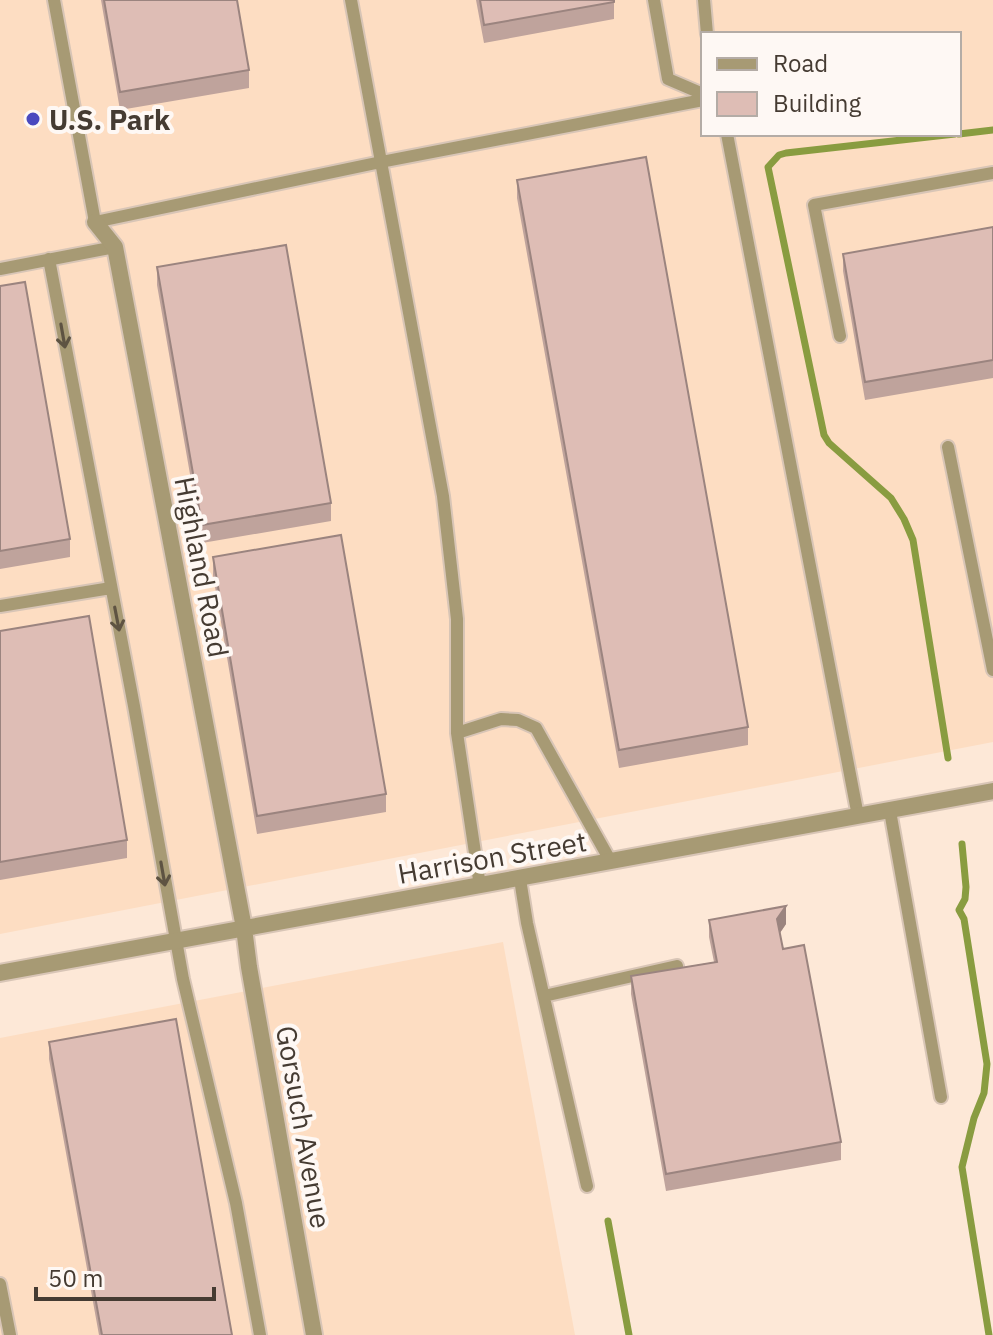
<svg xmlns="http://www.w3.org/2000/svg" width="993" height="1335" viewBox="0 0 993 1335" font-family="'IBM Plex Sans',sans-serif">
	<style>
		.built { fill: #fdddc2; fill-rule: evenodd }
		.lines { fill: none; stroke-linecap: round; stroke-linejoin: round }
		.stream { stroke: #899c40; stroke-width: 7 }
		.lane-casing { stroke: #d8c5b6; stroke-width: 16 }
		.street-casing { stroke: #d8c5b6; stroke-width: 20 }
		.lane { stroke: #a79a74; stroke-width: 12 }
		.street { stroke: #a79a74; stroke-width: 16 }
		.wall { fill: #bfa39c }
		.shaded-wall { fill: #9b847f }
		.building { fill: #debdb5; stroke: #9b847f; stroke-width: 2 }
		.oneway { stroke: #5e5342 }
		.poi-dot { fill: #4a49bf; stroke: #fef8f4; stroke-width: 3 }
		.labels { text-anchor: middle; dominant-baseline: central; stroke-width: 8; stroke-linejoin: round; paint-order: stroke }
		.poi-label { font-size: 28px; font-weight: bold; fill: #453b32; stroke: #fef8f4; text-anchor: start }
		.street-label { font-size: 28px; fill: #453b32; stroke: #fef8f4 }
	</style>
	<rect width="100%" height="100%" fill="#fde8d7"/>
	<!-- built -->
	<path class="built" d="M0,0H993V742L0,934ZM703,34H959V134H703Z
		M503,942L575,1335H0V1038Z"/>
	<g class="lines">
		<!-- stream -->
		<path class="stream" d="M959,134L993,130
			M948,758L913,540L904,519L891,498L829,443L824,435L768,167L779,155L786,153L955,134
			M962,844L966,887L965,899L959,910L964,919L987,1064L984,1093L974,1118L962,1167L989,1335
			M608,1221L629,1335"/>
		<!-- lane casing -->
		<g class="lane-casing">
			<path id="lane" d="M54,0L95,222L381,162L703,100
				M351,0L443,496L457,619V733L480,886
				M654,0L668,79L703,94
				M704,0L707,34
				M727,134L858,816
				M49,259L134,706L183,979L236,1203L260,1335
				M0,269L115,247
				M840,336L814,205L993,173
				M948,447L993,670
				M0,606L111,588
				M457,733L501,719L518,720L536,728L611,862
				M890,811L941,1097
				M520,879L527,923L587,1186
				M544,996L677,966
				M0,1284L10,1335"/>
		</g>
		<!-- street casing -->
		<g class="street-casing">
			<path id="street" d="M95,222L115,247L244,928L249,967L314,1335
				M0,973L993,791"/>
		</g>
		<!-- lane -->
		<use href="#lane" class="lane"/>
		<!-- street -->
		<use href="#street" class="street"/>
	</g>
	<!-- wall -->
	<path class="wall" d="M101,0H237L249,70V88L120,110Z
		M476,0H614V19L484,43Z
		M517,180L748,727V745L619,768L517,198Z
		M993,227V378L865,400L843,271V254Z
		M157,267L331,503V521L202,543L157,285Z
		M0,286L70,539V557L0,569Z
		M213,557L386,794V812L257,834L213,575Z
		M0,631L127,840V858L0,880Z
		M709,920L786,924L780,933L783,949L841,1142V1160L666,1191L631,994V976L714,962L709,937Z
		M49,1042L232,1335H99L49,1059Z"/>
	<!-- shaded-wall -->
	<path class="shaded-wall" d="M786,906V924L777,937V919Z"/>
	<!-- building -->
	<path class="building" d="M104,0H237L249,70L120,92Z
		M480,0H614V2L484,25Z
		M646,157L748,727L619,750L517,180Z
		M993,227V360L865,382L843,254Z
		M286,245L331,503L202,525L157,267Z
		M25,282L70,539L0,551V286Z
		M341,535L386,794L257,816L213,557Z
		M89,616L127,840L0,862V631Z
		M786,906L777,919L783,949L804,945L841,1142L666,1174L631,976L717,962L709,920Z
		M176,1019L232,1335H102L49,1042Z"/>
	<!-- one-way arrows -->
	<defs><path id="oneway-shaft" d="M-6 0H5M1.5-3L5.5 0L1.5 3" fill="none" stroke-width="1.6" stroke-linecap="round" stroke-linejoin="round" transform="scale(2)"/></defs>
	<g class="oneway">
		<use href="#oneway-shaft" transform="translate(63 336) rotate(80)"/>
		<use href="#oneway-shaft" transform="translate(117 619) rotate(79)"/>
		<use href="#oneway-shaft" transform="translate(163 874) rotate(80)"/>
	</g>
	<!-- markers -->
	<circle class="poi-dot" cx="33" cy="119" r="8"/>
	<g class="labels">
		<!-- poi labels -->
		<g class="poi-label">
			<text x="49" y="119">U.S. Park</text>
		</g>
		<!-- street labels -->
		<g class="street-label">
			<text transform="translate(202 567) rotate(79)">Highland Road</text>
			<text transform="translate(492 857) rotate(-10)">Harrison Street</text>
			<text transform="translate(304 1127) rotate(80)">Gorsuch Avenue</text>
		</g>
	</g>
	<!-- legend -->
	<rect x="701" y="32" width="260" height="104" fill="#fef8f4" stroke="#b4aca6" stroke-width="2"/>
	<rect x="717" y="58" width="40" height="12" fill="#a79a74" stroke="#b4aca6" stroke-width="2"/>
	<text x="773" y="72" font-size="24" fill="#453b32">Road</text>
	<rect x="717" y="92" width="40" height="24" fill="#debdb5" stroke="#b4aca6" stroke-width="2"/>
	<text x="773" y="112" font-size="24" fill="#453b32">Building</text>
	<!-- scale -->
	<path d="M36 1287v12h178v-12" fill="none" stroke="#453b32" stroke-width="4"/>
	<text x="48" y="1287" font-size="24" fill="#453b32" stroke="#fef8f4" stroke-width="6" paint-order="stroke">50 m</text>
</svg>
